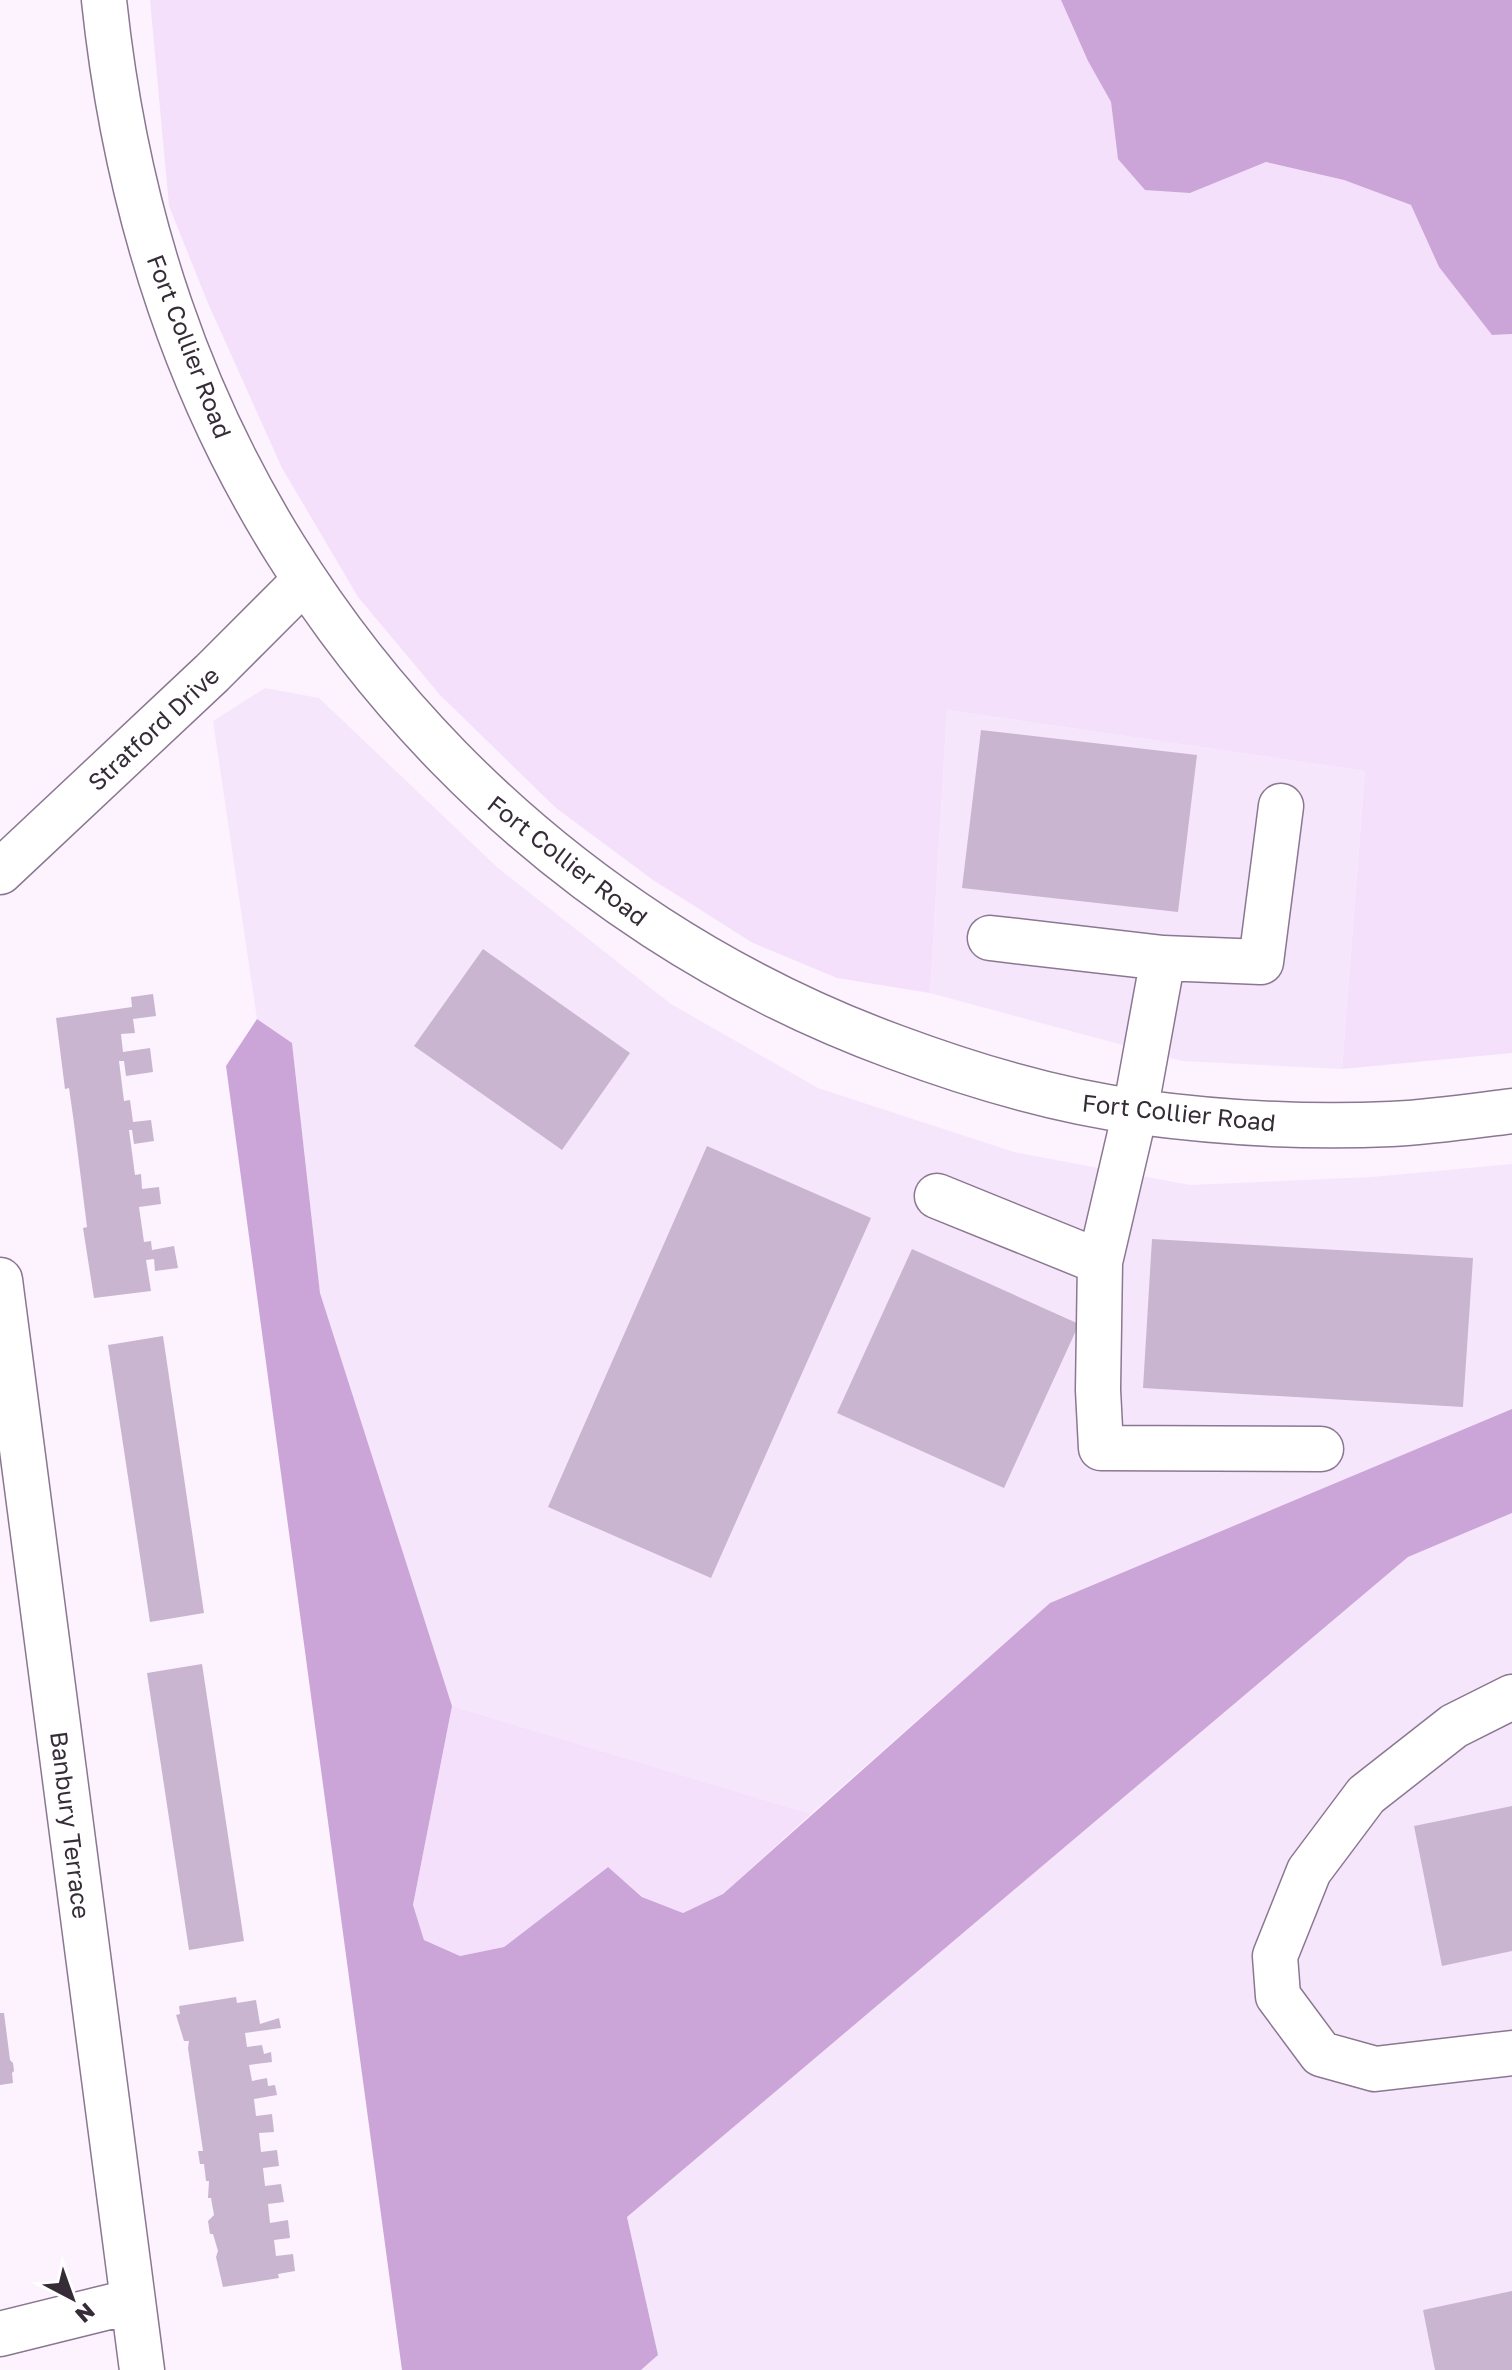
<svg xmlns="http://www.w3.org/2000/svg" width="1512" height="2370" viewBox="0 0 1512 2370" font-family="'Golos Text',sans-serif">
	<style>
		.built { fill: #f6e6fb }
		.green { fill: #f5e0fc }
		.forest { fill: #cba5d8 }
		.building { fill: #c9b5d0 }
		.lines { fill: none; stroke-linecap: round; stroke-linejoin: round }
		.minor-casing { stroke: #8b7791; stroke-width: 47 }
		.minor { stroke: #fff; stroke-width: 44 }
		.labels { text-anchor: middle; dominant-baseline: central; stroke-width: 6; stroke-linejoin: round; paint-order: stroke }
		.street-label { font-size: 24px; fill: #352c37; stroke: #fff }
	</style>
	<rect width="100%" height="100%" fill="#fcf3ff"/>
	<!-- built -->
	<path class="built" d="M265,688L319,698L498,868L671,1004L818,1088L1014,1152L1190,1185L1372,1177L1512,1164V1409L1050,1603L811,1814L452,1706L320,1293L292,1043L257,1019L213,721Z
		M947,710L1365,771L1342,1069L1182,1061L930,993Z
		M1512,1513V2370H641L658,2355L627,2217L1408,1557Z"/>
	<!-- green -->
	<path class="green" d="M150,0H1061L1088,61L1111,102L1119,159L1190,193L1266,162L1344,180L1411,205L1439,267L1492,335L1512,334V1053L1342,1069L1365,771L947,710L930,993L837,978L753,943L653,880L556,808L440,695L358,597L282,468L207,301L169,206Z
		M452,1706L811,1814L723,1894L683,1913L643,1897L607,1867L504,1947L460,1956L424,1940L413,1905Z"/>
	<!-- forest -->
	<path class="forest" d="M1061,0H1512V334L1492,335L1439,267L1411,205L1344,180L1266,162L1190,193L1145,190L1118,159L1111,102L1088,61Z
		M257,1019L292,1043L320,1293L452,1706L413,1905L424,1940L460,1956L504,1947L608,1867L642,1897L683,1913L723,1894L1050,1603L1512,1409V1513L1408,1557L627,2217L658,2355L641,2370H402L226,1066Z"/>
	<!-- building -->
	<path class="building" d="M981,730L1197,755L1178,912L962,888Z
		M483,949L630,1053L562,1150L414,1046Z
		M153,994L156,1016L133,1019L135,1033L121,1034L123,1052L150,1048L153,1072L126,1076L124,1061H119L124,1101L130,1100L133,1122L151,1120L154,1141L134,1144L132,1130H129L135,1175L141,1174L142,1189L159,1187L161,1204L139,1207L144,1242L151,1241L152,1250L174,1246L178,1268L155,1271L154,1259L146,1260L151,1291L94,1298L83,1228L87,1227L74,1123L69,1088L65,1089L56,1018L132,1007L131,997Z
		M707,1146L871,1218L711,1578L548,1507Z
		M1152,1239L1473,1258L1463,1407L1143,1388Z
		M912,1249L1079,1324L1004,1488L837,1413Z
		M163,1336L204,1613L150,1622L108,1345Z
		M202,1664L244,1941L189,1950L147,1673Z
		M1512,1806V1951L1442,1966L1414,1826Z
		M236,1997L237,2003L256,2000L260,2024L279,2018L281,2028L245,2033L247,2047L262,2045L264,2054L271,2052L272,2062L249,2065L252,2081L267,2078L268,2086L275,2085L277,2095L254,2099L256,2116L272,2114L274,2132L259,2133L261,2152L277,2150L279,2166L263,2168L265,2186L281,2184L284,2202L268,2204L270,2223L288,2220L290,2238L274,2240L276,2256L293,2254L295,2271L278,2274L279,2278L223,2287L216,2257L218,2251L213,2234H210L208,2221L214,2215L211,2198H208L209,2181H206L204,2164H200L198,2151H203L188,2048L189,2041H184L176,2015L180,2014L179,2006Z
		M0,2013H4L10,2060L13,2063L14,2071L12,2073L13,2083L0,2085Z
		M1512,2291V2370H1435L1423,2310Z"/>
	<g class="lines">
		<!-- minor casing -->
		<g class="minor-casing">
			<path id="minor" d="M104,0C115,104 136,207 170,306C286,647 557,923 895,1047C973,1076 1056,1101 1139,1112C1222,1123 1307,1128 1391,1124C1432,1122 1472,1116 1512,1111
				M0,872L212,673L304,581
				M1163,958L1261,962L1281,806
				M937,1196L1100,1262L1135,1112L1163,958L990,938
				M1100,1262L1098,1390L1101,1448L1321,1449
				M0,1280L142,2370
				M1512,1697L1454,1726L1366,1795L1309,1871L1275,1956L1278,1996L1321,2054L1375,2069L1512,2053
				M0,2334L133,2301"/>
		</g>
		<!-- minor -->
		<use href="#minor" class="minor"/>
	</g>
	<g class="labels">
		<!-- street labels -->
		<g class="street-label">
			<text transform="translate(190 346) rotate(69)">Fort Collier Road</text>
			<text transform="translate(153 728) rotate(-43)">Stratford Drive</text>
			<text transform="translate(568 860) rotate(38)">Fort Collier Road</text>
			<text transform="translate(1179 1112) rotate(6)">Fort Collier Road</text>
			<text transform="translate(71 1825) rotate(83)">Banbury Terrace</text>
		</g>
	</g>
	<!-- north arrow -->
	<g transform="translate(72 2298) rotate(139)" stroke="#ffffff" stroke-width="6" paint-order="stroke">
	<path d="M0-6L14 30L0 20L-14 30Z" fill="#352c37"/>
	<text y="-12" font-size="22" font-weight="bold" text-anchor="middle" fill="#352c37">N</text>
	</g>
</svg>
